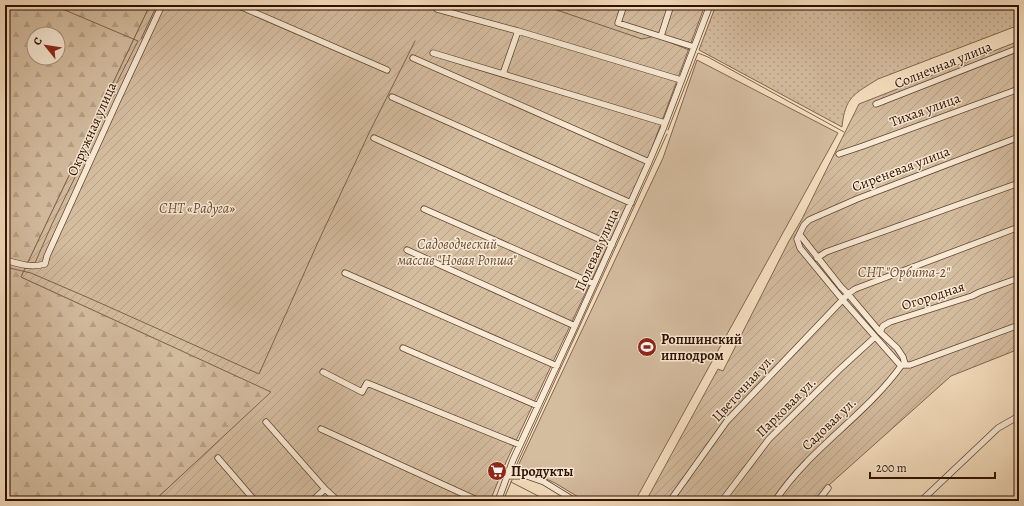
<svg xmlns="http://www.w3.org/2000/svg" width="1024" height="506" viewBox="0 0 1024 506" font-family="Alegreya,serif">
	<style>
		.grass { fill: url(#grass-dots); stroke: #816650 }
		.forest { fill: url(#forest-firs); stroke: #816650; fill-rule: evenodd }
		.garden { fill: url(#garden-furrows); stroke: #816650 }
		.pitch { fill: #d4bc9f; stroke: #816650 }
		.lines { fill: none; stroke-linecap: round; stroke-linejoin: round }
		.stream { stroke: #7d624c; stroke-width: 1 }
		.minor-casing { stroke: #604430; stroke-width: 7 }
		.minor { stroke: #f9ead5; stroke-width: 5.5 }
		.labels { text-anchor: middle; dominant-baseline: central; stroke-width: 3; stroke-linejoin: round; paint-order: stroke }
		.street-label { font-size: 14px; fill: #2e1001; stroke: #f9ead5 }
		.park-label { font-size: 14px; font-style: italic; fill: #684c38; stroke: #f9ead5 }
		.poi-label { font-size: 14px; font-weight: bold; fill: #2e1001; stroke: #f9ead5; text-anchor: start }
	</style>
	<defs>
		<pattern id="grass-dots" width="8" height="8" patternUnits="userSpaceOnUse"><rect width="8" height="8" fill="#d4bc9f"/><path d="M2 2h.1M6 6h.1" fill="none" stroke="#b6a187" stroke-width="1.8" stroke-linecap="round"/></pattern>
		<pattern id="forest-firs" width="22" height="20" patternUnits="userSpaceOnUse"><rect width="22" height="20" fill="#d4bc9f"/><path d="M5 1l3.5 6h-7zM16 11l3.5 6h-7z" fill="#b6a187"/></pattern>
		<pattern id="garden-furrows" width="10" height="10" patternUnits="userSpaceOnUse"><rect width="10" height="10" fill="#d4bc9f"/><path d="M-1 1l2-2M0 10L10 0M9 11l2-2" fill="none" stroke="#b6a187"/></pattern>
	</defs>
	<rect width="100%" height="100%" fill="#f6dfbf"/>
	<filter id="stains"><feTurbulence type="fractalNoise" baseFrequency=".005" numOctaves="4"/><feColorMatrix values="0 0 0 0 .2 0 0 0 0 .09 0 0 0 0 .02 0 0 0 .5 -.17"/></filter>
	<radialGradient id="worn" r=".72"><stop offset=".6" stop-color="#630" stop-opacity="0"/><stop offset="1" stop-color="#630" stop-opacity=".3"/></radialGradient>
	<!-- grass -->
	<path class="grass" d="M716,5H1019V25L878,79C854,94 845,97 842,127L699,50Z"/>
	<!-- forest -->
	<path class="forest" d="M5,5H150L21,277L272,392L154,501H5ZM34,34H58V58H34Z"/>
	<!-- garden -->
	<path class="garden" d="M150,5H705L646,164L506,462L490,501H154L271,392L21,277Z
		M1019,41V349L951,376L829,485L816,501H646L718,369L723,371L789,241L802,219L859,104Z"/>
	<!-- pitch -->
	<path class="pitch" d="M697,60L838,133L635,501H585L555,483L518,466L663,158Z"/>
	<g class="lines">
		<!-- stream -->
		<path class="stream" d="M542,5L642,39L651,37
			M141,39L157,5
			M669,42L689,50
			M668,130L698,53L708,57L844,132
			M35,263L52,224L82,163L112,92L138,41L53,5
			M5,267L31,273L89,298L259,374L319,240L369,133L415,41
			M514,473L516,466L623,231L667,134
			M511,482L548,501
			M503,501L512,480"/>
		<!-- minor casing -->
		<g class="minor-casing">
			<path id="minor" d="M237,5L387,70
				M624,5L618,23L694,47
				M437,9L518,31L681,80
				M661,36L671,5
				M433,53L665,123
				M413,58L649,162
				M503,74L518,31
				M392,97L631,203
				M876,104L1019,48
				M374,138L612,245
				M839,154L863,146L1019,89
				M424,209L594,284
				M800,235L841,287L848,294L880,332L897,348L903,357L905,364
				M407,250L575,326
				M817,258L826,252L1019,183
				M5,260C19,264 31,268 45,264L47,256L116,104L162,5
				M345,273L557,366
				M880,332L883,326L890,322L972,296L980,292L1019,278
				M403,348L538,406
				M903,365H910L1019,325
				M901,366L842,299L800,248L797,239L804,225L809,220L857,199L1019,137
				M323,372L362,392L367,383L520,445
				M266,422L325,489L338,501
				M321,429L479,501
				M218,458L255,501
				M508,476H527L544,482L575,501
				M312,501L325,489
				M498,501L513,460L575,326L649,162L663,129L710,5
				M670,501L727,421L848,294L855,289L1019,227
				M722,501L769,439L840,369L875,337
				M775,501C809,449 865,416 901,366
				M818,501L828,488
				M921,501L998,428L1019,416"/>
		</g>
		<!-- minor -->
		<use href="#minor" class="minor"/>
	</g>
	<!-- icons -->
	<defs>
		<g id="stadium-disc" transform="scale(1)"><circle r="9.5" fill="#8f2418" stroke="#f9ead5"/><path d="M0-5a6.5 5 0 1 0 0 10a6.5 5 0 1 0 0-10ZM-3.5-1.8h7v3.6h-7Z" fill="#fff"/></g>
		<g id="supermarket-disc" transform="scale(1)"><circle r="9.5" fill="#8f2418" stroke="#f9ead5"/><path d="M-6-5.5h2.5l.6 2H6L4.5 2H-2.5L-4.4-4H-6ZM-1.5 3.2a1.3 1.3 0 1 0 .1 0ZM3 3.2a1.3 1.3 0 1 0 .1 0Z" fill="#fff"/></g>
	</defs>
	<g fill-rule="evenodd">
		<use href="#stadium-disc" x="647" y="347"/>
		<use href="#supermarket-disc" x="497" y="471"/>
	</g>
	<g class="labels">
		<!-- street labels -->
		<g class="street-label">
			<text transform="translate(943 65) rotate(-22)">Солнечная улица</text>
			<text transform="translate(925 110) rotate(-20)">Тихая улица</text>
			<text transform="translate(92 129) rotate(-66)">Окружная улица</text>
			<text transform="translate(901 169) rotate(-21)">Сиреневая улица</text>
			<text transform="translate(597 250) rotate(-66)">Полевая улица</text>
			<text transform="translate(933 296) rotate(-18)">Огородная</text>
			<text transform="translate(743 388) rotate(-48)">Цветочная ул.</text>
			<text transform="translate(786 407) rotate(-45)">Парковая ул.</text>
			<text transform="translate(829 424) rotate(-44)">Садовая ул.</text>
		</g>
		<!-- park labels -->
		<g class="park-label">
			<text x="197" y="208">СНТ «Радуга»</text>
			<text x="457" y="244">Садоводческий<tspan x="457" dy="16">массив "Новая Ропша"</tspan></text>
			<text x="904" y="272">СНТ "Орбита-2"</text>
		</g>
		<!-- poi labels -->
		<g class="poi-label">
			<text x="661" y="339">Ропшинский<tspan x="661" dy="16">ипподром</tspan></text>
			<text x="511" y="471">Продукты</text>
		</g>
	</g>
	<!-- margin -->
	<rect width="1024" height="506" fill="none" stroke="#f6dfbf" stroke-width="20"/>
	<rect x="6" y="6" width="1012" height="494" fill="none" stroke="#2e1001" stroke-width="2"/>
	<rect x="10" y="10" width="1004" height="486" fill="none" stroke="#2e1001"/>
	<!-- north arrow -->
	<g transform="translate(46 46) rotate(300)"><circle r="19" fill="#f9ead5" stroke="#a89380"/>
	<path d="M0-3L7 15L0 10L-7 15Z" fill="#8f2418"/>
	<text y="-6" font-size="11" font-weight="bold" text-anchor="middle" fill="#2e1001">С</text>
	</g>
	<!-- scale -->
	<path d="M870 472v6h125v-6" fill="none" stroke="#2e1001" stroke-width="2"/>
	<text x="876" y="472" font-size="12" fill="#2e1001" stroke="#f9ead5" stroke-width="3" paint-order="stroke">200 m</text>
	<rect width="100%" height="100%" filter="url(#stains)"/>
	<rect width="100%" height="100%" fill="url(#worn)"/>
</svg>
